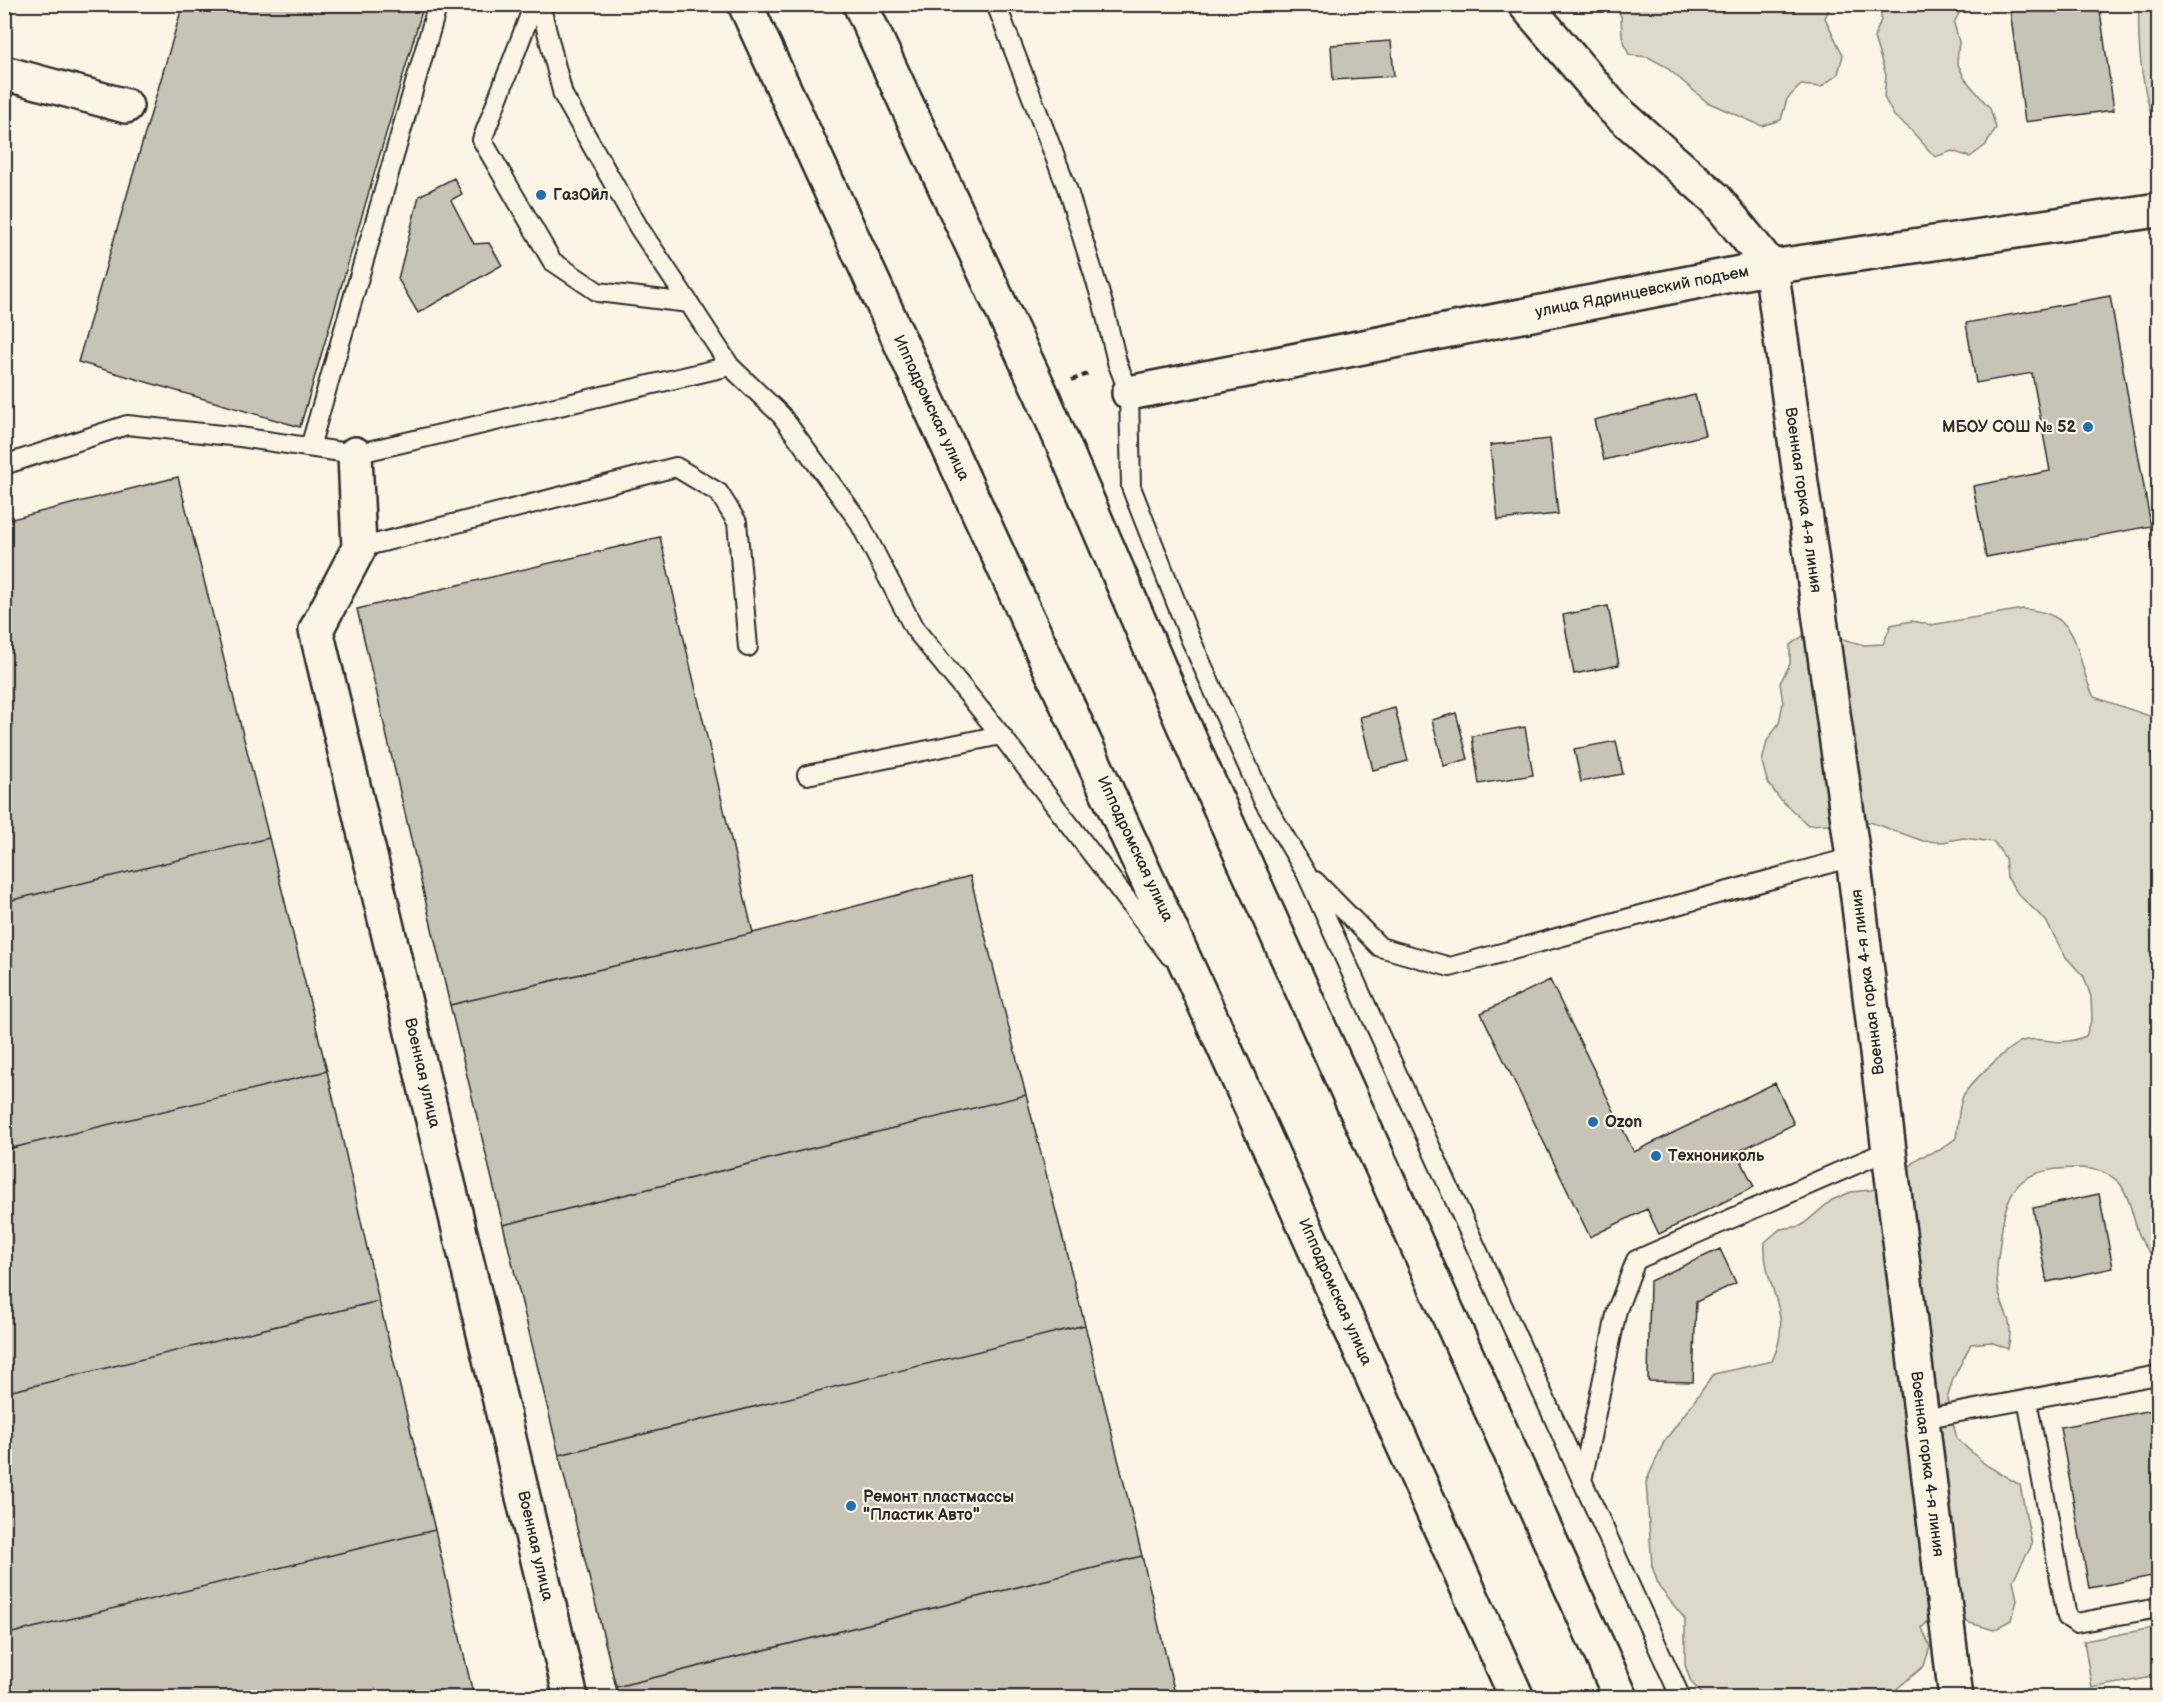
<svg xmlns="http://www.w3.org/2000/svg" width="2163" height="1702" viewBox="0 0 2163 1702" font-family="'Balsamiq Sans',sans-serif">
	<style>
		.green { fill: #ded8ca; stroke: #84827a; stroke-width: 1.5 }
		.building { fill: #c8c3b7; stroke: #2b2b2b; stroke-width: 1.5 }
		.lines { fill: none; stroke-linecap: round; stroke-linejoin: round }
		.service-casing { stroke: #2b2b2b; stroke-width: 22 }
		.minor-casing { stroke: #2b2b2b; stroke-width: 38 }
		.trunk-casing { stroke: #2b2b2b; stroke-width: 38 }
		.path { stroke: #2b2b2b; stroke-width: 4; stroke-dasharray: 6 4.5; stroke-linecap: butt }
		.service { stroke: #fcf5e5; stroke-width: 18 }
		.minor { stroke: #fcf5e5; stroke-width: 33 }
		.trunk { stroke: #fcf5e5; stroke-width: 33 }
		.poi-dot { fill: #1f6fb2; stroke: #fcf5e5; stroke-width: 2 }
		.labels { text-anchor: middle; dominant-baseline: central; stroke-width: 4.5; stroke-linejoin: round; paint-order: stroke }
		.poi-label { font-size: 16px; font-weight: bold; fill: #2b2b2b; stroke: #fcf5e5; text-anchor: start }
		.street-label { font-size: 16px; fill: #2b2b2b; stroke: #fcf5e5 }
	</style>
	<rect width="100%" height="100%" fill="#fcf5e5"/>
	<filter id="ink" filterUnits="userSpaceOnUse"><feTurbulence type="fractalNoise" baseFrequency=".0167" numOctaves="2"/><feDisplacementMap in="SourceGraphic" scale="12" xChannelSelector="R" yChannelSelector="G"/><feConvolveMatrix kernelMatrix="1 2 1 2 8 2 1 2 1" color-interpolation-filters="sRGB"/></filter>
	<g filter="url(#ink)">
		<!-- green -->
		<path class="green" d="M1614,5H1831L1825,18L1843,55L1838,74L1821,87L1801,85L1787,99L1781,120L1762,126L1707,102L1665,66L1648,57L1629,55L1622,36L1621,16Z
			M1881,5H1963L1954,23L1959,42L1957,62L1965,79L1990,108L1996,128L1986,145L1970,157L1952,151L1935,157L1909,128L1894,116L1884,97L1886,75L1874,38L1881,20Z
			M2139,5H2158V138C2143,92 2137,53 2139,5Z
			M2023,609C2086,613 2072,655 2094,697L2158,719V1263C2153,1256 2146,1249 2142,1241C2133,1224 2132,1201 2121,1185C2110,1171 2091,1168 2075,1168C2017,1169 2006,1188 2000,1243C1998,1257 1995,1273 1998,1288C2003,1317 2015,1316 2008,1349L1991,1342L1971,1344L1953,1379L1947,1399L1957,1439L1986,1465L2020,1485L2032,1545L2013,1580L2017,1600L2012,1620L1994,1630L1935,1613L1922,1628L1930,1647L1924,1666L1887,1697H1705L1691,1682L1685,1665V1619L1659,1587L1652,1566L1646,1482L1664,1442L1714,1374L1772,1361C1796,1310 1762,1289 1765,1242L1780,1229L1801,1226L1832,1200L1851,1192L1871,1190L1891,1184L1920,1157L1940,1150L1956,1138C1958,1126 1958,1108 1963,1096C1970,1083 2012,1042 2026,1040C2051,1037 2056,1048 2086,1036L2092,1018L2091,997L2084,977L2065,956L2046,921L2018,894L2007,877L2005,858L1994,842L1963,838L1943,842L1923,841L1870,822L1808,825L1779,798L1767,781L1762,762L1767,741L1779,723L1783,703L1780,683L1790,664V645L1806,634H1825L1864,645L1883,644L1891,625L1912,621L1931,625Z
			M2158,1627V1676L2092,1688L2084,1641Z"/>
		<!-- building -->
		<path class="building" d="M183,4H424L300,427L78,362Z
			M2049,4H2099L2114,110L2025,122L2010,10Z
			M1391,41L1394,76L1333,80L1331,45Z
			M454,178L462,194L451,200L474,244L489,243L502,265L418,313L398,279L419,196Z
			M2110,296L2151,526L1986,557L1973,486L2050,471L2032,373L1976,383L1966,323Z
			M1695,395L1705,435L1604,460L1594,420Z
			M1550,439L1558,514L1498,520L1490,445Z
			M178,477L269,838L4,902V521Z
			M660,537L753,933L450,1005L357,609Z
			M1608,606L1619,665L1574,674L1563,615Z
			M1395,708L1408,761L1373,770L1360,717Z
			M1456,713L1468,759L1444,766L1432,720Z
			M1525,727L1533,775L1479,784L1472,736Z
			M1616,741L1623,774L1581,782L1574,749Z
			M269,838L327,1071L4,1150V902Z
			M970,876L1026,1095L503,1225L450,1005L753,933Z
			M1550,980L1634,1152L1775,1083L1794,1124L1737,1152L1754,1187L1659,1234L1647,1209L1590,1237L1481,1013Z
			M327,1071L379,1301L4,1393V1150Z
			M1026,1095L1085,1325L559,1455L503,1225Z
			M2099,1194L2113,1268L2047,1282L2033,1208Z
			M1720,1249L1736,1283L1696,1302L1693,1382L1648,1381L1650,1281Z
			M379,1301L435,1530L4,1635V1393Z
			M1085,1325L1142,1556L616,1687L559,1455Z
			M2158,1409V1575L2089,1588L2060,1427Z
			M435,1530L474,1698H4V1635Z
			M1142,1556L1176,1698H619L616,1687Z"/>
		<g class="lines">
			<!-- service casing -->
			<g class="service-casing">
				<path id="service" d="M534,4L482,140L552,261L598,292L689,303
					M540,4L563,95L639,228L689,303L730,366L781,415L858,520L914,628L1001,735L1170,956
					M996,4L1067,188L1103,304L1117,362L1129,393L1131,487L1190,638L1263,800L1306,873L1681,1698
					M310,447L438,4
					M4,465L127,425L240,437L355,454L730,366
					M359,548L676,467L719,493L737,522L748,647
					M807,775L1001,735
					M1315,881L1380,947L1450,967L1853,857
					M2027,1399L2067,1617L2076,1623L2158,1608
					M1922,1419L2158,1375
					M1582,1481L1617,1310L1636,1260L1889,1150"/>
			</g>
			<!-- minor casing -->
			<g class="minor-casing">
				<path id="minor" d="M1525,4L1614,109L1715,198L1771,267L1853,857L1956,1698
					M4,73L126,106
					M1129,393L1771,267L2158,210
					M355,454L359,548L316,630L571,1698"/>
			</g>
			<!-- trunk casing -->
			<g class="trunk-casing">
				<path id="trunk" d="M745,4L1202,998L1517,1698
					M860,4L1041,393L1200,763L1621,1698"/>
			</g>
			<!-- path -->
			<path class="path" d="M1072,380L1090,373"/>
			<!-- service -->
			<use href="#service" class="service"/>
			<!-- minor -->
			<use href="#minor" class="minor"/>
			<!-- trunk -->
			<use href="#trunk" class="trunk"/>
		</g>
	</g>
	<!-- markers -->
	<g class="poi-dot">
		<circle cx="541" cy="195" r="6"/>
		<circle cx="2088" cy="427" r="6"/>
		<circle cx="1593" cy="1122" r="6"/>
		<circle cx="1656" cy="1156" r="6"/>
		<circle cx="851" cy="1506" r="6"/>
	</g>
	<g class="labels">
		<!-- poi labels -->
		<g class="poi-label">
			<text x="553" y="195">ГазОйл</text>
			<text x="2076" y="427" text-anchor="end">МБОУ СОШ № 52</text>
			<text x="1605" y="1122">Ozon</text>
			<text x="1668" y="1156">Технониколь</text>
			<text x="863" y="1497">Ремонт пластмассы<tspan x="863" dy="18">"Пластик Авто"</tspan></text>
		</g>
		<!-- street labels -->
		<g class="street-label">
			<text transform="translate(1642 292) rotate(-11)">улица Ядринцевский подъем</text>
			<text transform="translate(931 408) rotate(65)">Ипподромская улица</text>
			<text transform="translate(1803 500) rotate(82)">Военная горка 4-я линия</text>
			<text transform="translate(1135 849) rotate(65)">Ипподромская улица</text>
			<text transform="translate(1868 982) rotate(-97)">Военная горка 4-я линия</text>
			<text transform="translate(422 1073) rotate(77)">Военная улица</text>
			<text transform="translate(1335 1292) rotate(66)">Ипподромская улица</text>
			<text transform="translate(1927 1464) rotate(83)">Военная горка 4-я линия</text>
			<text transform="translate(535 1546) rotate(77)">Военная улица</text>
		</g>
	</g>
	<!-- margin -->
	<rect width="2163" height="1702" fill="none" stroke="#fcf5e5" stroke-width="24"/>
	<rect x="12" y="12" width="2139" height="1678" fill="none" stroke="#2b2b2b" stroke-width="2" filter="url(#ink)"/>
</svg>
